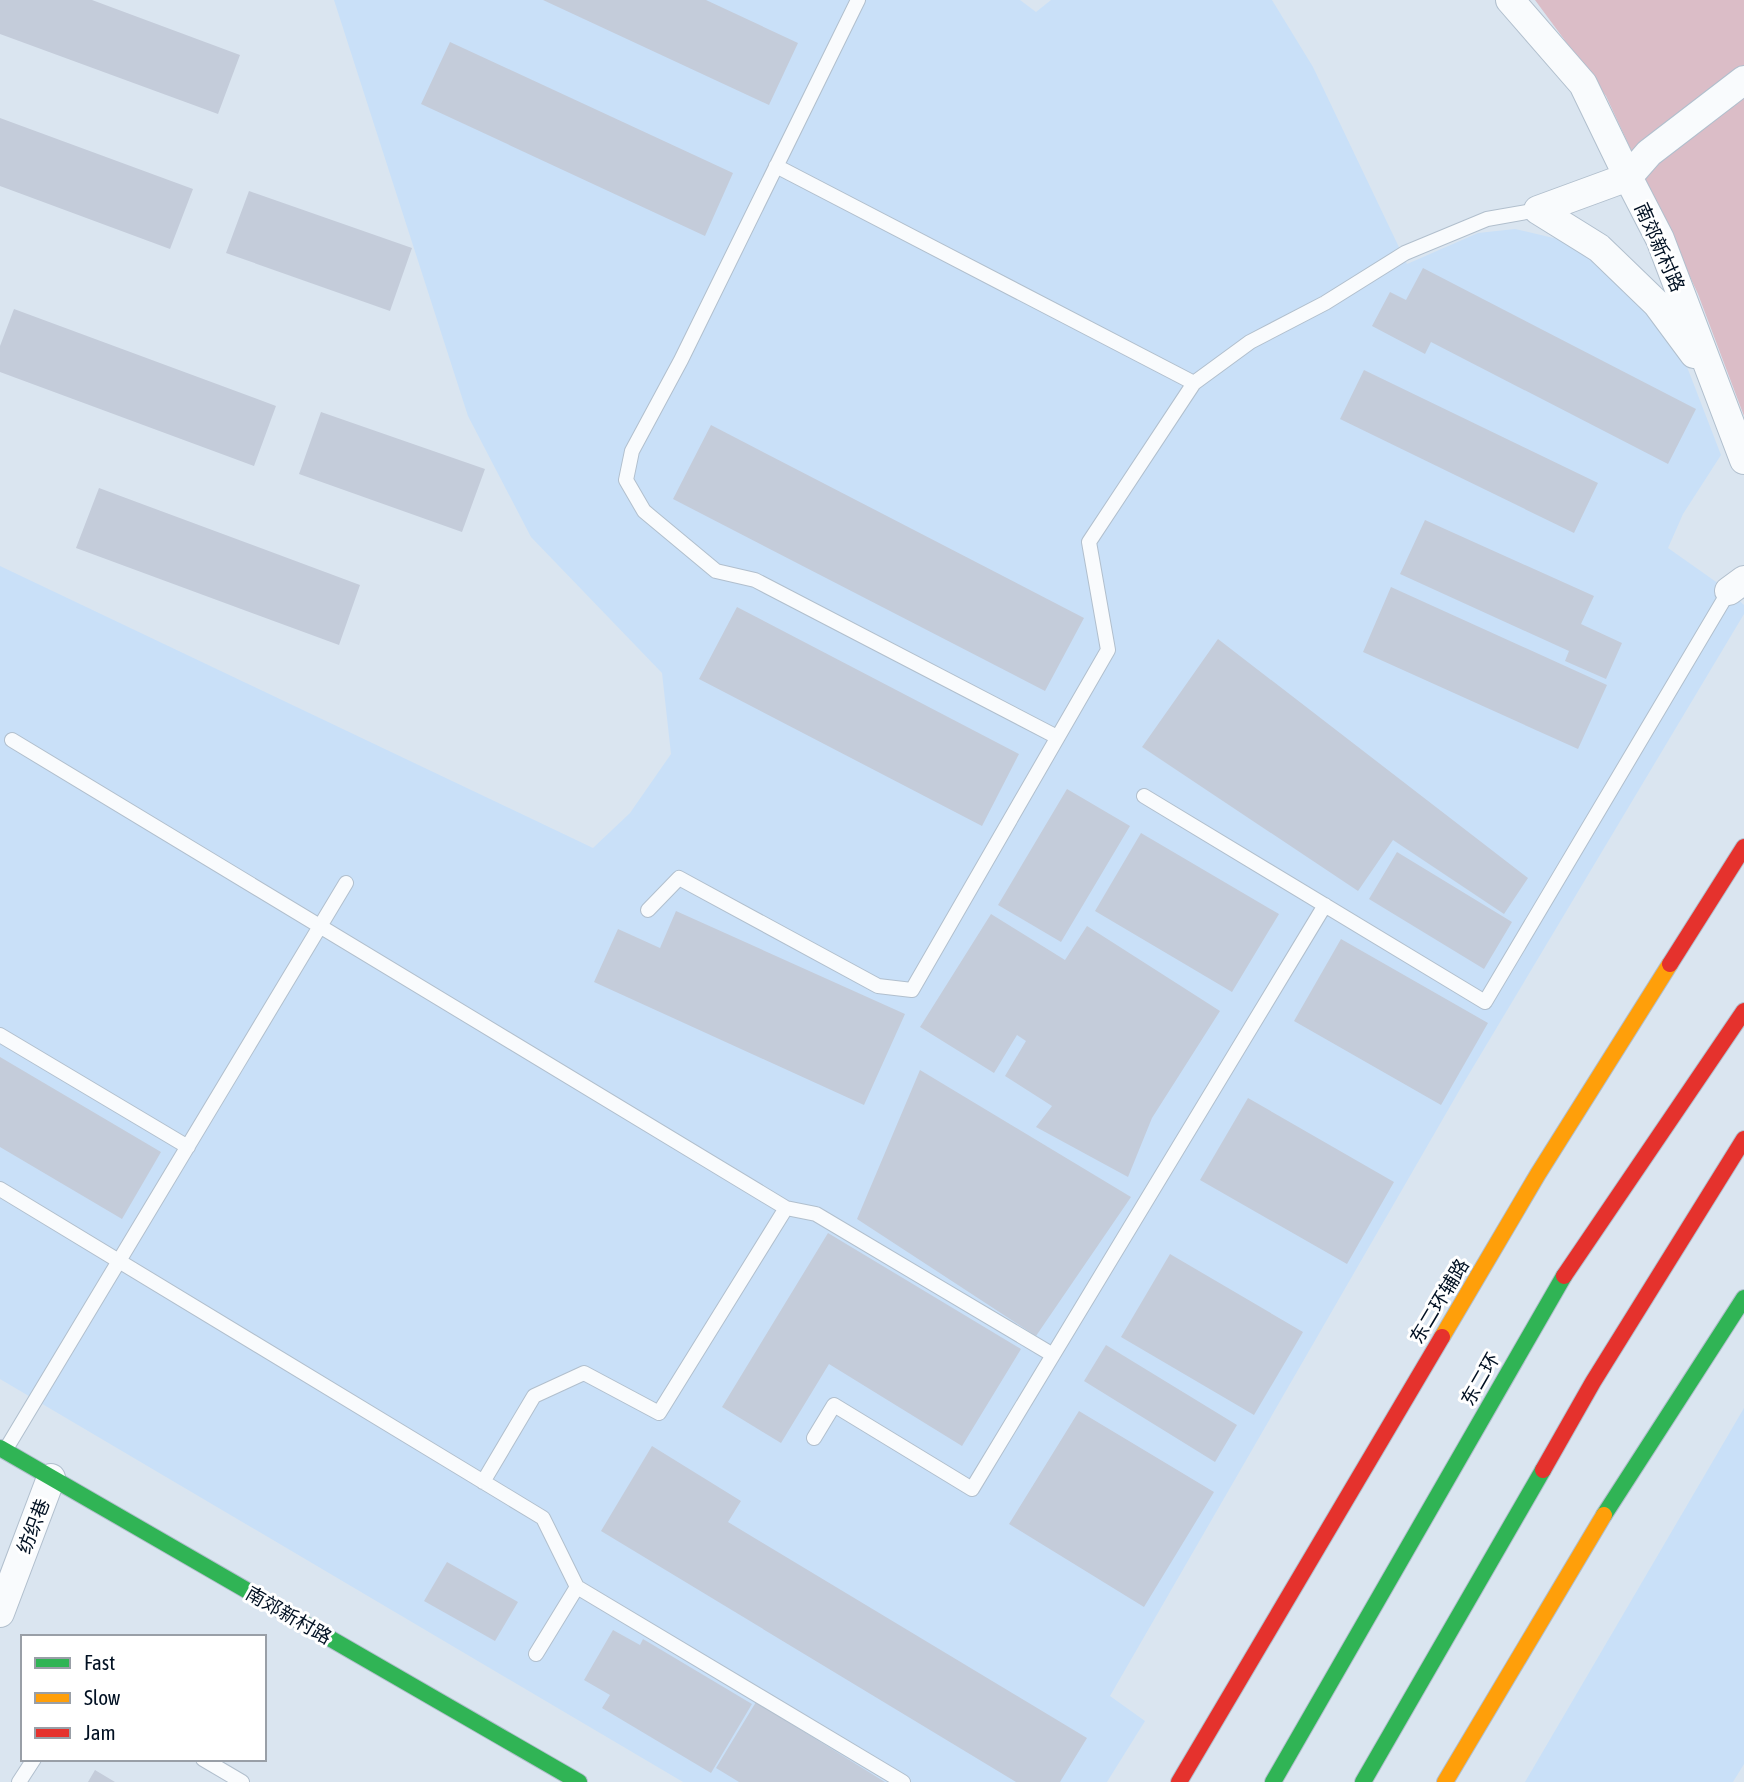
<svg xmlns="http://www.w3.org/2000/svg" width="1744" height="1782" viewBox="0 0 1744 1782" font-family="'Asap Condensed','Noto Sans SC',sans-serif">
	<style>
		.built { fill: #c9e0f8 }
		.green { fill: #dbbdc7 }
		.building { fill: #c4ccda }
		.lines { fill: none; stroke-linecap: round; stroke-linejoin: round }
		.lane-casing { stroke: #b1bfcd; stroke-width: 16 }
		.street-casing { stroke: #b1bfcd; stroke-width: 30 }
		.fast-casing { stroke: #b1bfcd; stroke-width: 18 }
		.slow-casing { stroke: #b1bfcd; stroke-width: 18 }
		.jam-casing { stroke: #b1bfcd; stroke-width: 18 }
		.lane { stroke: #f9fbfd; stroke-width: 14 }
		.street { stroke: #f9fbfd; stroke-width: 28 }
		.fast { stroke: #30b455; stroke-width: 16 }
		.slow { stroke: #ff9f0a; stroke-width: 16 }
		.jam { stroke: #e5322d; stroke-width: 16 }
		.labels { text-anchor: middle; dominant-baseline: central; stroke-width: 6; stroke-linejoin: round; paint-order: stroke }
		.street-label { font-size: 19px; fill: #011022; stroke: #fff }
	</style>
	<rect width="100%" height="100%" fill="#dae5f0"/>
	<!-- built -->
	<path class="built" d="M334,0H1020L1036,12L1051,0H1272L1313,67L1407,264L1478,233L1515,229L1562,240L1606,267L1651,312L1684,359L1721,455L1683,514L1668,548L1729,591L1744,605V614L1463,1084L1110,1696L1145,1721L1107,1782H683L0,1379V566L593,848L630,813L671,754L662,673L531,537L468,416Z
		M1744,1408V1764L1733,1782H1525Z"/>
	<!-- green -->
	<path class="green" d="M1535,0H1744V416L1698,294L1606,96Z"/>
	<!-- building -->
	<path class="building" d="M0,0H92L240,55L218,114L0,34Z
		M543,0H706L798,43L769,105Z
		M450,42L733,173L705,236L421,104Z
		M0,118L193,189L170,249L0,186Z
		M249,191L412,248L390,311L226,253Z
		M1423,268L1696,409L1668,464L1431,342L1425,354L1372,326L1390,292L1406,300Z
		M14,309L276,406L254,466L0,372V346Z
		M1364,370L1598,483L1574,533L1340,419Z
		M321,412L485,469L462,532L299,474Z
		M711,425L1084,618L1045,691L673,499Z
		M99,488L360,585L339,645L76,548Z
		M1425,520L1594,596L1581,624L1622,643L1606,679L1565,661L1569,651L1400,574Z
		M1391,587L1607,685L1578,749L1363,652Z
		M737,607L1019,754L982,826L699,679Z
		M1218,639L1528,878L1504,914L1393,840L1358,891L1142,747Z
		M1067,789L1130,826L1061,942L998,905Z
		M1141,833L1279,914L1232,992L1095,911Z
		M1397,852L1512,922L1484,969L1369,899Z
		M676,911L905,1014L864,1105L594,982L618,929L660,948Z
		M991,914L1065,960L1087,926L1220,1011L1152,1118L1128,1177L1036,1127L1052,1106L1005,1076L1026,1041L1017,1035L994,1073L920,1027Z
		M1341,939L1488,1023L1441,1105L1294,1021Z
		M0,1057L161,1152L122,1219L0,1147Z
		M920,1070L1131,1197L1036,1336L857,1219Z
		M1248,1098L1394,1182L1347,1264L1200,1180Z
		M828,1233L1021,1349L962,1446L829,1364L781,1443L722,1407Z
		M1170,1254L1303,1332L1254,1415L1121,1337Z
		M1106,1345L1237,1425L1215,1462L1084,1381Z
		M1079,1411L1214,1492L1144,1607L1009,1524Z
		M652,1446L741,1501L728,1522L1087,1738L1060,1782H1016L601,1531Z
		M447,1562L518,1602L495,1641L424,1601Z
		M613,1630L640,1645L643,1639L752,1704L711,1773L602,1708L610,1695L584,1680Z
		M756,1702L885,1782H739L716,1768Z
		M95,1770L115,1782H88Z"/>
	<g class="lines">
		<!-- lane casing -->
		<g class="lane-casing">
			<path id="lane" d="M858,0L681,360L632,451L626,480L644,511L716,571L755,580L1057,737
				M776,166L1194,383
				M12,740L786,1208L816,1214L1053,1355
				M1144,796L1485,1002L1729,591
				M648,910L679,878L878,986L912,990L1108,650L1089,542L1194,383L1250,342L1325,303L1405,253L1487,219L1538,210
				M0,1035L188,1147
				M0,1189L543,1518L577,1587L536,1654
				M814,1438L834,1405L972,1489L1325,905
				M6,1449L346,883
				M483,1482L534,1396L584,1373L659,1413L786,1208
				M577,1587L903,1782
				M203,1759L242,1782
				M19,1782L34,1759"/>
		</g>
		<!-- street casing -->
		<g class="street-casing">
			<path id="street" d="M1510,0L1583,84L1628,177L1538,210
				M1744,80L1649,153L1628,177L1660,239L1744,460
				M1538,210L1599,248L1657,304L1694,354
				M1729,591L1744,580
				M0,1613L51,1478"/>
		</g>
		<!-- fast casing -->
		<g class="fast-casing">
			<path id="fast" d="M0,1448L579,1782
				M1604,1515L1744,1298
				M1273,1782L1564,1276
				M1363,1782L1543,1470"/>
		</g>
		<!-- slow casing -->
		<g class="slow-casing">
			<path id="slow" d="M1442,1337L1538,1174L1670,964
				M1445,1782L1604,1515"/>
		</g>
		<!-- jam casing -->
		<g class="jam-casing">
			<path id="jam" d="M1670,964L1744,847
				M1564,1276L1744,1011
				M1543,1470L1593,1382L1744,1139
				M1179,1782L1442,1337"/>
		</g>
		<!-- lane -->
		<use href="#lane" class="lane"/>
		<!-- street -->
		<use href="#street" class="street"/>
		<!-- fast -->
		<use href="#fast" class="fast"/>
		<!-- slow -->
		<use href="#slow" class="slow"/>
		<!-- jam -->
		<use href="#jam" class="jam"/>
	</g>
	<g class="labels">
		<!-- street labels -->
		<g class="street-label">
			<text transform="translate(1660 247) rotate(66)">南郊新村路</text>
			<text transform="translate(1439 1301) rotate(-59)">东二环辅路</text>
			<text transform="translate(1480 1379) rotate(-60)">东二环</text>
			<text transform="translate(33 1526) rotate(-69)">纺织巷</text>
			<text transform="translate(289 1615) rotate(30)">南郊新村路</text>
		</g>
	</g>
	<!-- legend -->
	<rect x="21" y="1635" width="245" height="126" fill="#ffffff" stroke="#999fa7" stroke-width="2"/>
	<rect x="35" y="1658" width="35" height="10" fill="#30b455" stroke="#999fa7" stroke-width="2"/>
	<text x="84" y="1670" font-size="21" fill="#011022">Fast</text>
	<rect x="35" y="1693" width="35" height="10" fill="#ff9f0a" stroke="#999fa7" stroke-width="2"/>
	<text x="84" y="1705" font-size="21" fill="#011022">Slow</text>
	<rect x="35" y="1728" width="35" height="10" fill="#e5322d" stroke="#999fa7" stroke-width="2"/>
	<text x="84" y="1740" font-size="21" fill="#011022">Jam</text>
</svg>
